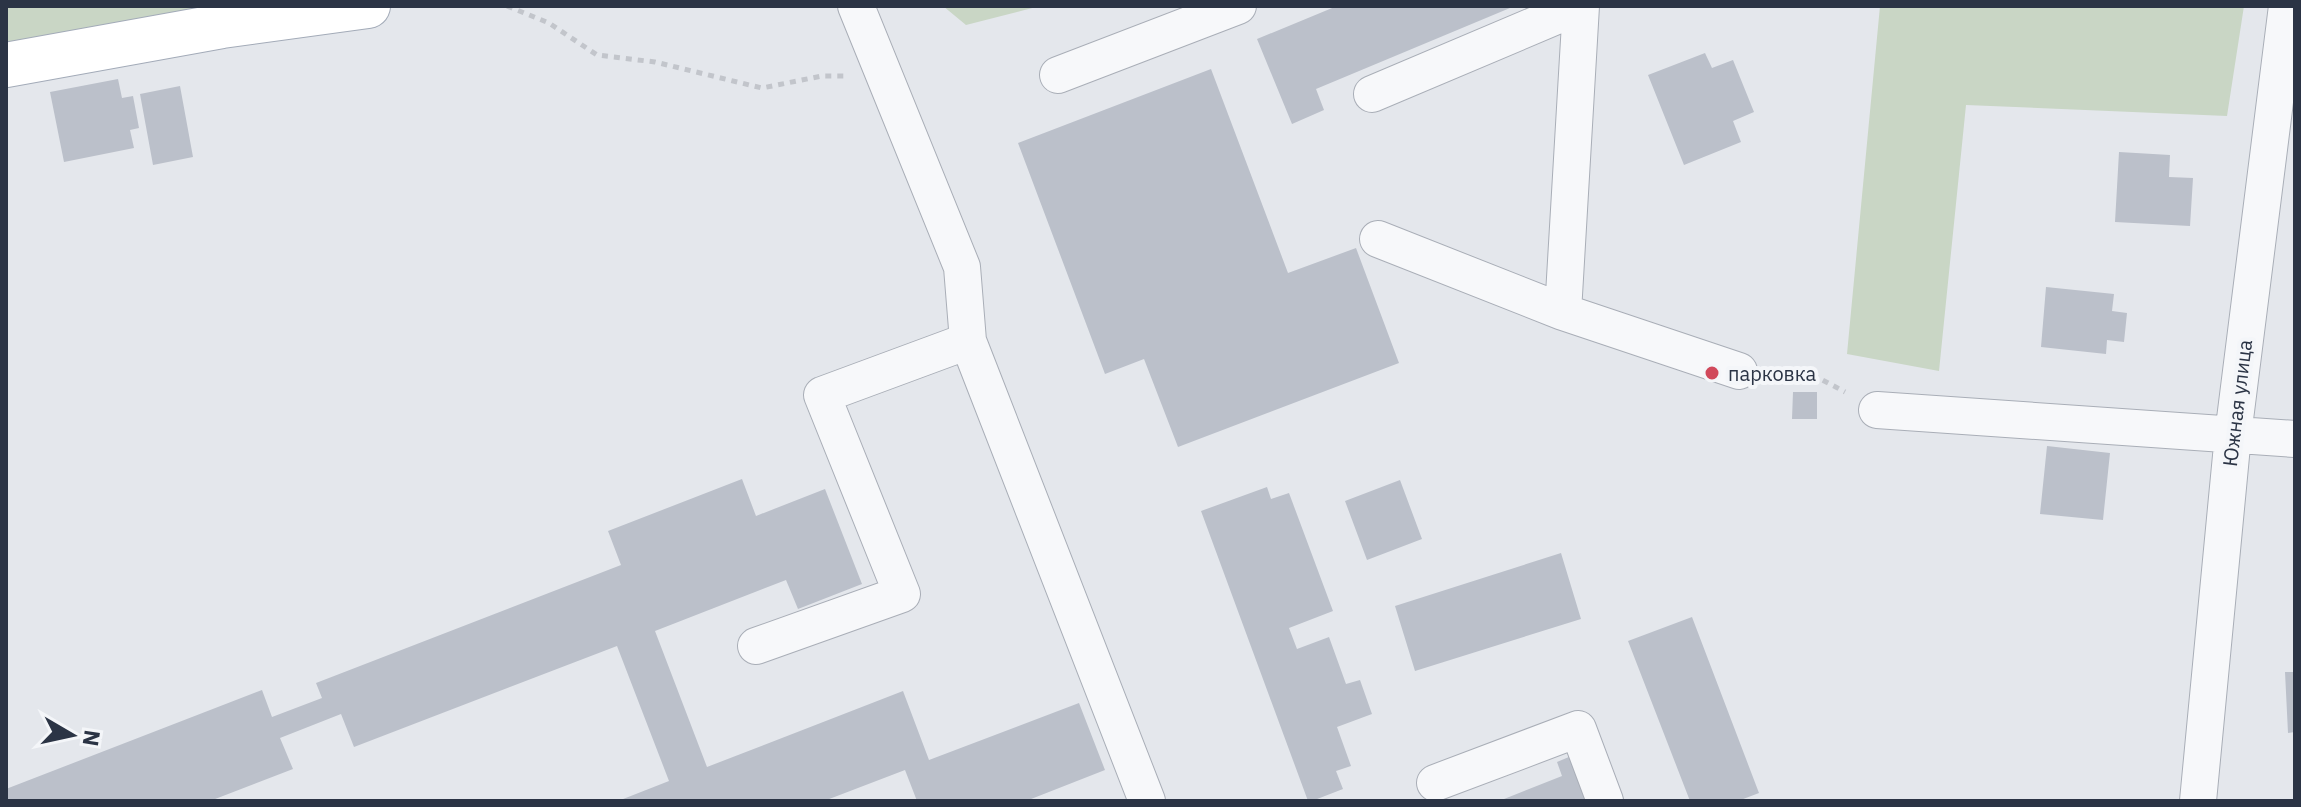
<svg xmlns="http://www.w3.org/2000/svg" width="2301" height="807" viewBox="0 0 2301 807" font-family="'IBM Plex Sans',sans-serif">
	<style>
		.green { fill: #c9d6c5 }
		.building { fill: #bbc0ca }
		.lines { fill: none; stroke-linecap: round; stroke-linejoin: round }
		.minor-casing { stroke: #a9aeb7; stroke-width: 38 }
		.major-casing { stroke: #a3abb8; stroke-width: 46 }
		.path { stroke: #c2c5cb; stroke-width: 5; stroke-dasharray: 6 6; stroke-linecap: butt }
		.minor { stroke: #f7f8fa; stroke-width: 36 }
		.major { stroke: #fff; stroke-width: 44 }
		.poi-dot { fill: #d1495b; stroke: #f4f6f9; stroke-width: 3 }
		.labels { text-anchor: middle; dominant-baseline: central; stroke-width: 8; stroke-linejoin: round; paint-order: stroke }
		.poi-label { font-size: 20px; fill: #2b3445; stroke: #f4f6f9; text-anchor: start }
		.street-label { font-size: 20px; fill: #2b3445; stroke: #f4f6f9 }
	</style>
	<rect width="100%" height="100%" fill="#e4e7ec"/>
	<!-- green -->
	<path class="green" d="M6,6H204L198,15L6,44Z
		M943,6H1040L966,25Z
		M1880,6H2244L2227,116L1966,105L1939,371L1847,354Z"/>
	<!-- building -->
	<path class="building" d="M1337,6H1509L1510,8L1316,89L1324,110L1292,124L1257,39Z
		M1705,53L1712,68L1733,60L1754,112L1733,121L1741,142L1684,165L1648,75Z
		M1211,69L1288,273L1356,248L1399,363L1178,447L1144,359L1105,374L1018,143Z
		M118,79L122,98L133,96L139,128L130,130L134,148L64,162L50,92Z
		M180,86L193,157L153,165L140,94Z
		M2119,152L2170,155L2169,177L2193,178L2190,226L2115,222Z
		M2046,287L2114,294L2112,311L2127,313L2124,342L2107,340L2106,354L2041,347Z
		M1793,392H1817V419H1792Z
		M2047,446L2110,453L2103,520L2040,514Z
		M742,479L756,516L825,489L862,584L798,609L786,580L655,631L707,767L903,691L929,760L1079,703L1105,770L1026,801H917L905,770L824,801H618L669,781L617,646L354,747L341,714L280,738L293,769L210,801H6V789L262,690L272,717L322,698L316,683L621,565L608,531Z
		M1400,480L1422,539L1367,560L1345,501Z
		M1267,487L1271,499L1289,493L1333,611L1289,628L1297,649L1329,637L1346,684L1360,680L1372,714L1337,727L1351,766L1336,771L1343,789L1312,801H1308L1201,511Z
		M1561,553L1581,619L1415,671L1395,606Z
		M1692,617L1759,793L1738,801H1690L1628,641Z
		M2285,672H2295V732L2288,733Z
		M1576,754L1594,801H1499L1562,776L1557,762Z"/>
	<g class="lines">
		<!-- minor casing -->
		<g class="minor-casing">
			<path id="minor" d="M856,6L962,267L968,341
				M1581,6L1563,312L1739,371
				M1058,75L1238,6
				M1372,94L1580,6
				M1378,239L1563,312
				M1877,410L2295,439
				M756,646L902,594L822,395L968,341L1147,801
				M1435,783L1578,729L1605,801
				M2198,801L2233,435L2287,6"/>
		</g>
		<!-- major casing -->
		<g class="major-casing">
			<path id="major" d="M6,65L222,26L368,6"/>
		</g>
		<!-- path -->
		<path class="path" d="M507,6L549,23L597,55L655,62L762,88L822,76H844
			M1776,373L1815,376L1845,392"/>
		<!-- minor -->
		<use href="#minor" class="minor"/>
		<!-- major -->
		<use href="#major" class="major"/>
	</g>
	<!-- markers -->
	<circle class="poi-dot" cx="1712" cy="373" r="8"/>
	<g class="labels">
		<!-- poi labels -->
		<g class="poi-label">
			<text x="1728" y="373">парковка</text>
		</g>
		<!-- street labels -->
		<g class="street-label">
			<text transform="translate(2237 403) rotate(-83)">Южная улица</text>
		</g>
	</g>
	<!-- border -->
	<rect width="2301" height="807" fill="none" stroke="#2b3445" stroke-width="16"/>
	<!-- north arrow -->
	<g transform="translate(72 735) rotate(99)" stroke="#f4f6f9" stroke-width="6" paint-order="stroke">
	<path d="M0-6L14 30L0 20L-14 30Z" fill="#2b3445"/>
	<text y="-12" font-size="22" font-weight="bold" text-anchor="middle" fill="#2b3445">N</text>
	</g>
</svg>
